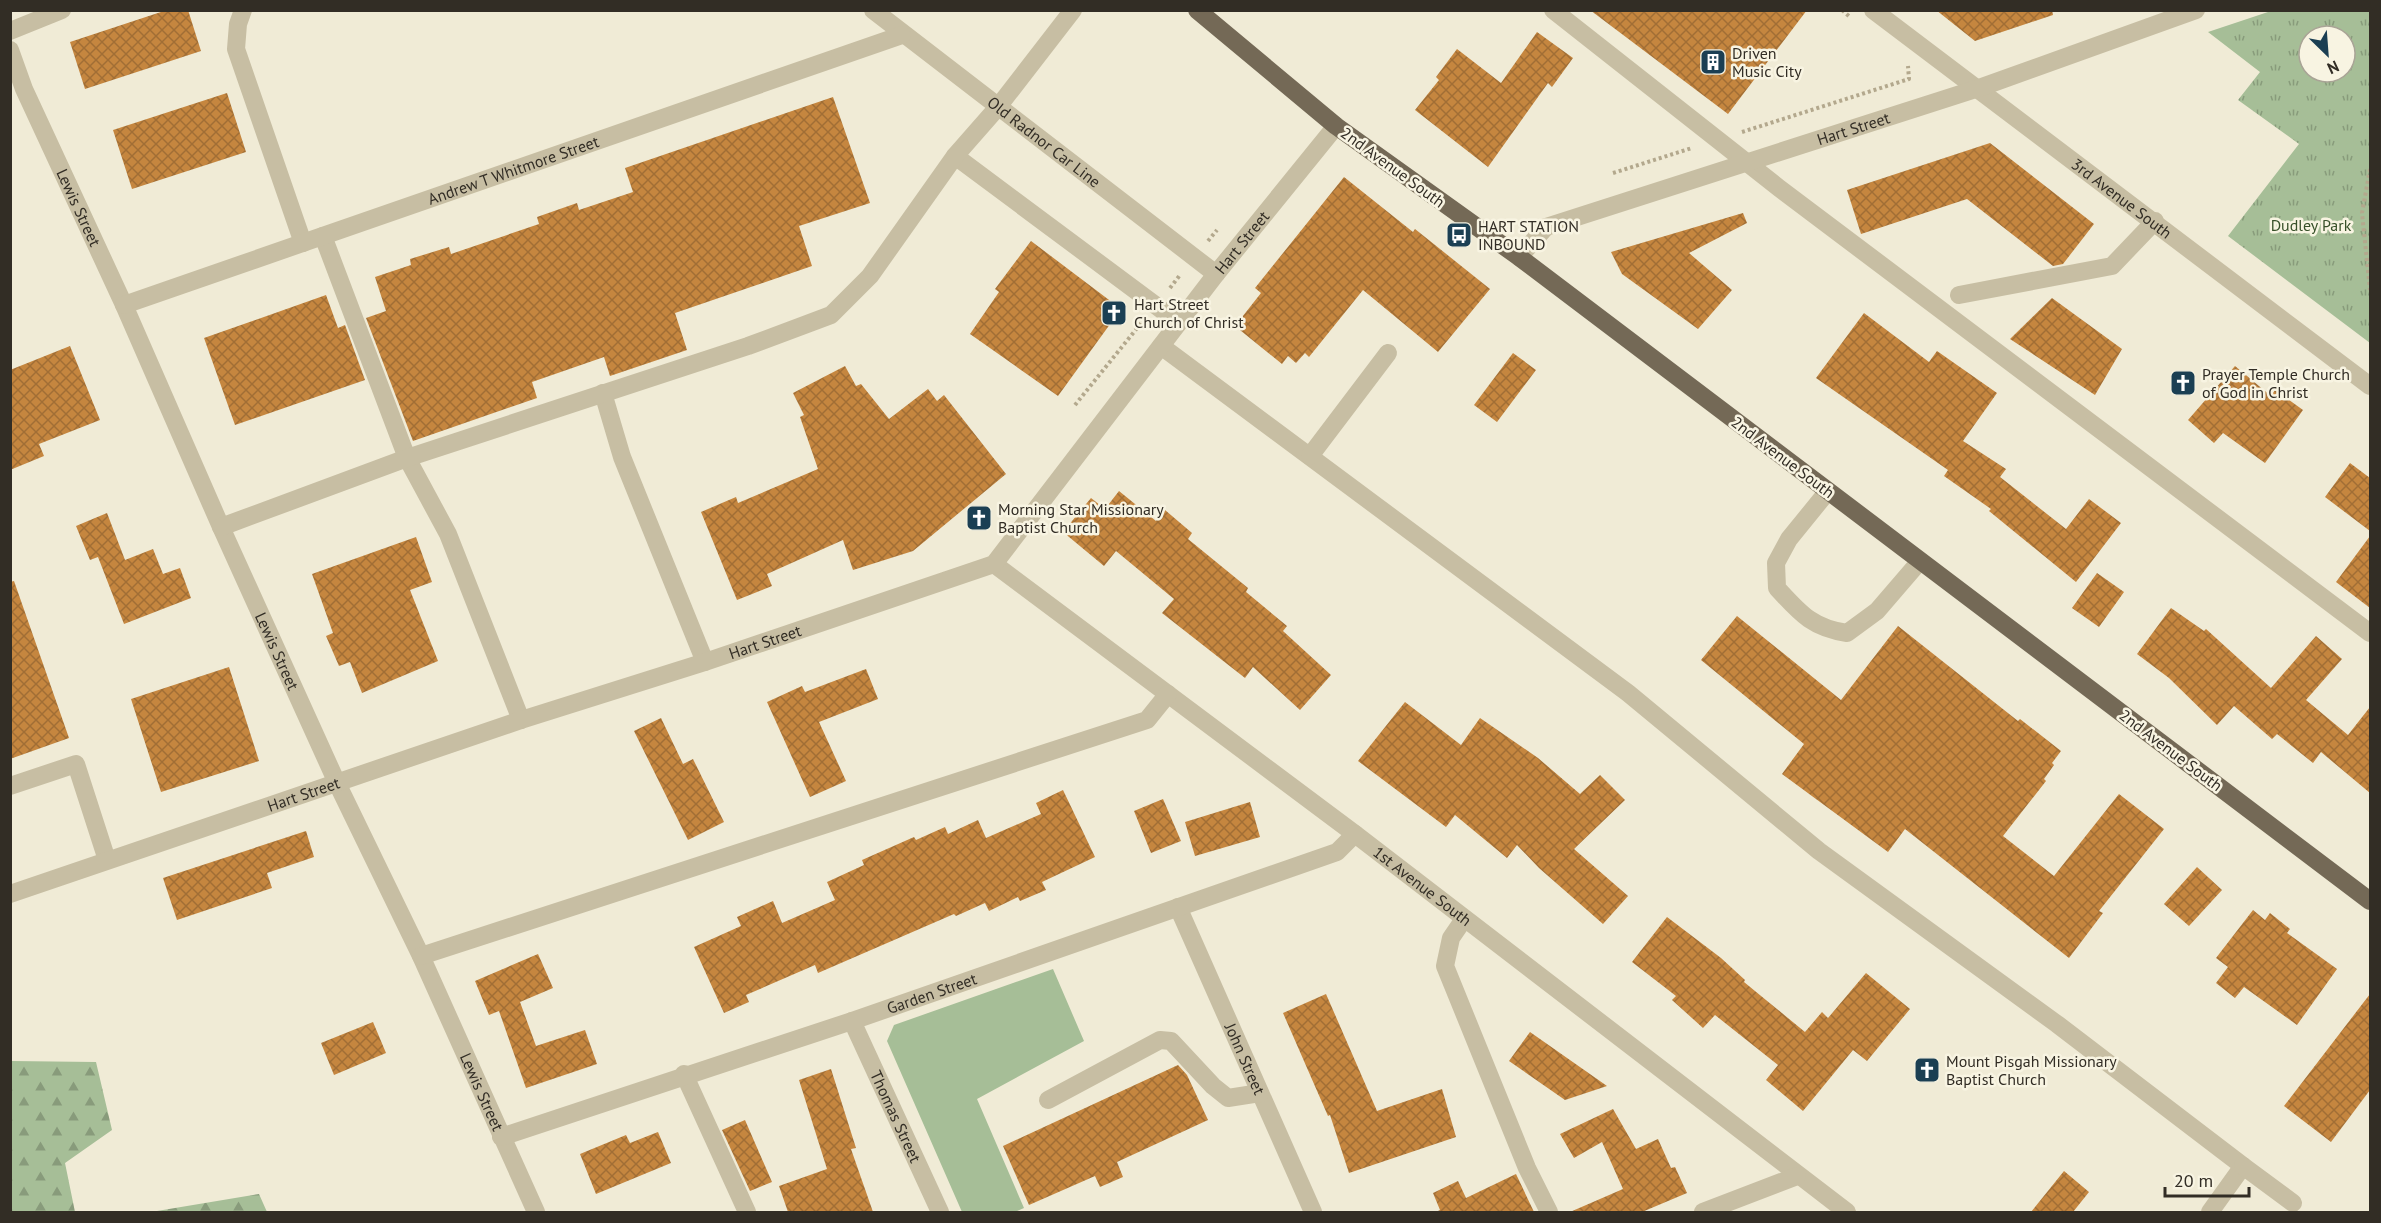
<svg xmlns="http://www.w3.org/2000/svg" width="2381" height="1223" viewBox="0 0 2381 1223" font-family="'PT Sans',sans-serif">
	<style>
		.green { fill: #a6be97 }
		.forest { fill: url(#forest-firs) }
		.park { fill: url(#park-tufts); fill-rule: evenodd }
		.building { fill: url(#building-cross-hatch) }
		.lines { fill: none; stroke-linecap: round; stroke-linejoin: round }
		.path { stroke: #b3a88d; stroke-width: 4; stroke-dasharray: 3 3; stroke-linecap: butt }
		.minor { stroke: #c7bea3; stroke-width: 18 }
		.major { stroke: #746956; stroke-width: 18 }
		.labels { text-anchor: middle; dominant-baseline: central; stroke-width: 5; stroke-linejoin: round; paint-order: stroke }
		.poi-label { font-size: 16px; fill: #322d25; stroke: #f8f4e2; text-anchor: start }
		.street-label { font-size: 16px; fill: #322d25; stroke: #f8f4e2 }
		.park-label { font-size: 16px; fill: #375029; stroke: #f8f4e2 }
	</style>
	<defs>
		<pattern id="forest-firs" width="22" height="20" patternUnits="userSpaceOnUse" patternTransform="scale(1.5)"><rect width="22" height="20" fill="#a6be97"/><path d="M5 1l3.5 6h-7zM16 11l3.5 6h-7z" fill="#889b7b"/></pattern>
		<pattern id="park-tufts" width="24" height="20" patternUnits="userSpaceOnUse" patternTransform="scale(1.5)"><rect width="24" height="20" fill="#a6be97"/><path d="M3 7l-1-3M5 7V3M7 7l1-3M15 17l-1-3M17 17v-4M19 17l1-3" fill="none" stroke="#889b7b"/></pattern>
		<pattern id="building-cross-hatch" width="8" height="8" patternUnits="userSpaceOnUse" patternTransform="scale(1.5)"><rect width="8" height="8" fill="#c5863f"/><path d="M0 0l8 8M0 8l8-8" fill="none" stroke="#a16e35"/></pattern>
	</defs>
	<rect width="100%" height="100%" fill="#f0ebd6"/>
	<!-- green -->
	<path class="green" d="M1053,969L1084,1041L977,1099L1024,1208L1015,1212H962L887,1041L894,1025Z"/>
	<!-- forest -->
	<path class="forest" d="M11,1061L96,1062L112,1130L65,1163L75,1212H11Z
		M259,1194L267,1212H151Z"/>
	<!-- park -->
	<path class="park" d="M2274,10L2370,11V343L2228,236L2299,144L2238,100L2260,72L2208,32ZM2309,36H2345V72H2309Z"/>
	<!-- building -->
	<path class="building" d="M167,10H188L201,51L85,89L70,42Z
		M1590,10H1807L1728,114Z
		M1936,10H2052L2053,15L1975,41Z
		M1537,32L1573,58L1552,87L1548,83L1488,167L1415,110L1439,80L1436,77L1457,49L1501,83Z
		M227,93L246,152L132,189L113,130Z
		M833,97L870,203L799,226L812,266L675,313L687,350L610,376L604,357L532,382L537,398L413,441L366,318L386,311L375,277L411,265L410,259L449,247L451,254L539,224L537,217L577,203L579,210L633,192L625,168Z
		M1990,143L2094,224L2063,264L2053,266L1967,199L1861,234L1847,190Z
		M1344,177L1413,232L1415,229L1490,289L1438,352L1363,290L1309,357L1305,353L1296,363L1288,356L1282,364L1235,326L1261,293L1255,288Z
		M1743,213L1747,223L1689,253L1732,290L1698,329L1622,274L1611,252Z
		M1031,241L1121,309L1058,396L970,334L999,292L995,289Z
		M326,295L338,328L345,325L365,380L235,425L204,338Z
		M2052,298L2122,349L2095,395L2010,339Z
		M1864,313L1929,362L1937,351L1997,393L1963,441L2006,469L2000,477L2066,529L2089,499L2121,523L2076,582L1989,511L1991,509L1944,476L1948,470L1816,378Z
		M70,346L100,420L39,444L44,456L10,470V370Z
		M1513,353L1536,370L1497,422L1474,405Z
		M845,366L856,386L861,384L889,419L928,389L937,401L944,395L1006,474L913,551L853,570L843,540L767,574L772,586L737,600L701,512L736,497L738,503L818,469L800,417L804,415L793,393Z
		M2235,366L2271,396L2275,390L2303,410L2265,463L2223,433L2214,443L2188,420Z
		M2350,463L2370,478V531L2325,497Z
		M1119,491L1156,521L1165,510L1192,533L1188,539L1248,588L1246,592L1287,626L1283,631L1331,675L1300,710L1253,667L1245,678L1162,613L1174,599L1116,551L1104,566L1063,532L1091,498L1105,509Z
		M107,513L125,560L153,549L163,574L180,568L191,598L124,624L98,557L90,560L76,526Z
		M2370,536V608L2336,582Z
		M416,537L432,582L410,590L438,661L362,693L350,662L339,666L326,636L333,633L312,574Z
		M2097,573L2124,592L2099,627L2072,608Z
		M14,581L69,738L10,759V582Z
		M2171,608L2204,631L2206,629L2271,688L2316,636L2342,659L2306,700L2348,735L2370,707V793L2321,752L2313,763L2277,734L2272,739L2234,706L2217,725L2169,678L2137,654Z
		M1737,616L1841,700L1898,626L2018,721L2020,719L2061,751L2052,763L2054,765L2044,779L2046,781L2003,836L2054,876L2119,794L2164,829L2099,911L2103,913L2069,958L1905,829L1888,852L1782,774L1804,744L1701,660Z
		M229,667L259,761L161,792L131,699Z
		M866,669L878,699L819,722L846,781L810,797L767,702L802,686L805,692Z
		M1405,702L1461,745L1480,718L1538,758L1580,794L1600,775L1625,800L1574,849L1628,896L1603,924L1539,868L1517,845L1507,858L1455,815L1446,827L1358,761Z
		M661,718L683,764L693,759L724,822L688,840L634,731Z
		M1063,790L1095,857L1042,882L1046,890L1020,901L1018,897L989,911L985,903L956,916L954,914L818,973L815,965L746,995L749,1002L724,1013L694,947L741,926L737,917L773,901L782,923L835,900L827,882L864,865L862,860L914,837L916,840L945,827L948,834L978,820L986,838L1041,814L1036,803Z
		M1163,799L1181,841L1151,853L1134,811Z
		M1250,802L1260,837L1195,856L1185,822Z
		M306,831L314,857L267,873L272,888L177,920L163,878Z
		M2197,867L2222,890L2189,926L2164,904Z
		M2253,910L2265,920L2270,913L2290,929L2287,933L2337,969L2297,1025L2244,987L2235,998L2216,983L2228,967L2216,958Z
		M1667,917L1721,958L1745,980L1744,982L1805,1032L1822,1012L1828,1018L1866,973L1910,1009L1867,1061L1853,1050L1803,1111L1766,1080L1778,1065L1715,1015L1703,1028L1672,1000L1676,996L1632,962Z
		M538,954L553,988L520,1002L536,1046L585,1030L597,1064L526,1088L499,1011L489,1015L475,981Z
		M1326,994L1377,1111L1442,1089L1456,1137L1349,1173L1330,1115L1328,1116L1283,1013Z
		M2370,994V1090L2331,1142L2284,1106Z
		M373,1022L386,1053L334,1075L321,1043Z
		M1530,1032L1607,1086L1565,1100L1509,1061Z
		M1178,1065L1187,1075L1208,1120L1117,1162L1123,1177L1100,1187L1095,1176L1029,1205L1003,1146Z
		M831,1069L856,1148L851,1149L873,1212H788L779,1186L827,1169L799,1080Z
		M1613,1109L1636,1149L1658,1139L1671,1168L1675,1167L1687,1193L1642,1212H1570L1623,1189L1602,1142L1574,1158L1560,1134Z
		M745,1120L772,1182L750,1191L722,1130Z
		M658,1132L671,1163L596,1194L580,1154L626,1135L630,1143Z
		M2064,1171L2089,1192L2073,1212H2031Z
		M1516,1174L1534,1212H1436L1440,1210L1433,1193L1458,1181L1466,1198Z"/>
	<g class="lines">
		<!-- path -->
		<path class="path" d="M1842,10L1850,17
			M1742,132L1909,79L1908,66
			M2370,169L2362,213L2370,290
			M1613,173L1692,148
			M1208,241L1217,230
			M1170,288L1180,275
			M1075,405L1142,322"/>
		<!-- minor -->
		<g class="minor">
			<path d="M243,10L238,24L236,49L303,243"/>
			<path id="s1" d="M873,10L1216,274"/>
			<path d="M1553,10L1779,188L2370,633"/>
			<path id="s2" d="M1873,10L2370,386"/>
			<path d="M10,31L62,10"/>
			<path id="s3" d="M10,50L24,89L124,305L221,527L337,783L421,956L536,1212"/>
			<path d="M955,156L1178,322"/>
			<path d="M323,236L407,458L448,534L521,720"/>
			<path id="s4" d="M1519,257L1546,227L1979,88L2196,10"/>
			<path d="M1959,295L2112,266L2155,221"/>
			<path id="s5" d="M124,305L902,35"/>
			<path d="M1161,346L1628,693L1819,851L2057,1024L2243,1166L2210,1212"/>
			<path d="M603,393L622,457L705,662"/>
			<path d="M1310,456L1388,353"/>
			<path d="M1828,491L1789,539L1776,563L1777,588C1800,613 1812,628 1847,633L1877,611L1920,561"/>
			<path d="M221,527L407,458L748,346L831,315L870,276L955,156L998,107L1073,10"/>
			<path id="s6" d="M994,564L1355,834L1847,1212"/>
			<path d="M10,786L76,764L107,860"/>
			<path id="s7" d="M10,894L521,720L705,662L994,564L1216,274L1336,126"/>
			<path id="s8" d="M1178,907L1313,1212"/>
			<path d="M1464,919L1451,938L1445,966L1527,1168L1549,1212"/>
			<path d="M421,956L1147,720L1168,694"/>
			<path id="s9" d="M852,1021L940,1212"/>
			<path d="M684,1074L747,1212"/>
			<path d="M1048,1100L1160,1040L1171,1041L1213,1086L1228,1098L1260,1093"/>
			<path id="s10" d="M501,1137L852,1021L1337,852L1355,834"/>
			<path d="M2243,1166L2293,1203"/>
			<path d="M1703,1212L1797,1176"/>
		</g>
		<!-- major -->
		<path class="major" d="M1197,10L1336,126L1519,257L2370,901"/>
	</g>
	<!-- icons -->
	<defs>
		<g id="building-square" transform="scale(1.35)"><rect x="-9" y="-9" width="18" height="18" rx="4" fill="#1b3f53" stroke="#f8f4e2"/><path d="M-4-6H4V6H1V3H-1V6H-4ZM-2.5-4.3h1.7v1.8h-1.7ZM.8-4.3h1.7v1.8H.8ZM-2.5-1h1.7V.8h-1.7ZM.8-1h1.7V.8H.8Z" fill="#fff"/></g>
		<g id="bus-square" transform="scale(1.35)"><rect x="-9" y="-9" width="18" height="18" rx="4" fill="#1b3f53" stroke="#f8f4e2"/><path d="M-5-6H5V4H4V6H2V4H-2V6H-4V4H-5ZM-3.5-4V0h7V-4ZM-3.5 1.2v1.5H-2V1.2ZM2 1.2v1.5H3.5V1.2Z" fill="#fff"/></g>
		<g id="church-square" transform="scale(1.35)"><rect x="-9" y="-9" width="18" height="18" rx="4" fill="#1b3f53" stroke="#f8f4e2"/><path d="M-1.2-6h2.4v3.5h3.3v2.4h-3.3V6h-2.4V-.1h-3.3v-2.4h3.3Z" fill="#fff"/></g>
	</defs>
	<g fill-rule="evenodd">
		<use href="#building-square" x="1713" y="62"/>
		<use href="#bus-square" x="1459" y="235"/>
		<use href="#church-square" x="1114" y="313"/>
		<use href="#church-square" x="2183" y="383"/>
		<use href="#church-square" x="979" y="518"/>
		<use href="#church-square" x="1927" y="1070"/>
	</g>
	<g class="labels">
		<!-- poi labels -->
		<g class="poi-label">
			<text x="1732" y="53">Driven<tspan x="1732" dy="18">Music City</tspan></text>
			<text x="1478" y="226">HART STATION<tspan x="1478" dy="18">INBOUND</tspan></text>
			<text x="1134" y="304">Hart Street<tspan x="1134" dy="18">Church of Christ</tspan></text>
			<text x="2202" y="374">Prayer Temple Church<tspan x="2202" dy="18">of God in Christ</tspan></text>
			<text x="998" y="509">Morning Star Missionary<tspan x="998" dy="18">Baptist Church</tspan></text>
			<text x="1946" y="1061">Mount Pisgah Missionary<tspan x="1946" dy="18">Baptist Church</tspan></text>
		</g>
		<!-- street labels -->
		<g class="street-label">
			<text stroke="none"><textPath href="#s4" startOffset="363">Hart Street</textPath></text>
			<text stroke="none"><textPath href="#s1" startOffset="216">Old Radnor Car Line</textPath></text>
			<text transform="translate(1393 167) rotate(36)">2nd Avenue South</text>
			<text stroke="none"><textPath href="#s5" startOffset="412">Andrew T Whitmore Street</textPath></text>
			<text stroke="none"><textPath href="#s2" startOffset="312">3rd Avenue South</textPath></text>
			<text stroke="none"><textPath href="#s3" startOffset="172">Lewis Street</textPath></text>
			<text stroke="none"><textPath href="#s7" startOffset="1444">Hart Street</textPath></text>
			<text transform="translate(1783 457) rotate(37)">2nd Avenue South</text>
			<text stroke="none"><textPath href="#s7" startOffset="796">Hart Street</textPath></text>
			<text stroke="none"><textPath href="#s3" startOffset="658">Lewis Street</textPath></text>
			<text transform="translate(2171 750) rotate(37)">2nd Avenue South</text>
			<text stroke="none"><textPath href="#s7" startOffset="310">Hart Street</textPath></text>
			<text stroke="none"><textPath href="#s6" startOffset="536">1st Avenue South</textPath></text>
			<text stroke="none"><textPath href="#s10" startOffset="454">Garden Street</textPath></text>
			<text stroke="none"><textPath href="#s8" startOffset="166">John Street</textPath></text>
			<text stroke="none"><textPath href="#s3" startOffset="1144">Lewis Street</textPath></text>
			<text stroke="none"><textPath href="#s9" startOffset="105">Thomas Street</textPath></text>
		</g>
		<!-- park labels -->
		<g class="park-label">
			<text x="2311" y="225">Dudley Park</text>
		</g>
	</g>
	<!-- border -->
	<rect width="2381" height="1223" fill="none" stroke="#322d25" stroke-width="24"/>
	<!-- north arrow -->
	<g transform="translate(2327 54) rotate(155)"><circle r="28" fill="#f8f4e2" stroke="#a9a496" stroke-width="1.5"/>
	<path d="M0-4.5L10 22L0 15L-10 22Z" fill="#1b3f53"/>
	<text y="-9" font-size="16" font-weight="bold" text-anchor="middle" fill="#322d25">N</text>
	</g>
	<!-- scale -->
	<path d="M2165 1187v9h84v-9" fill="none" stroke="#322d25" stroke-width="3"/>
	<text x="2174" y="1187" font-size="18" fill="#322d25" stroke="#f8f4e2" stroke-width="4.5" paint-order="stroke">20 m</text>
</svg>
